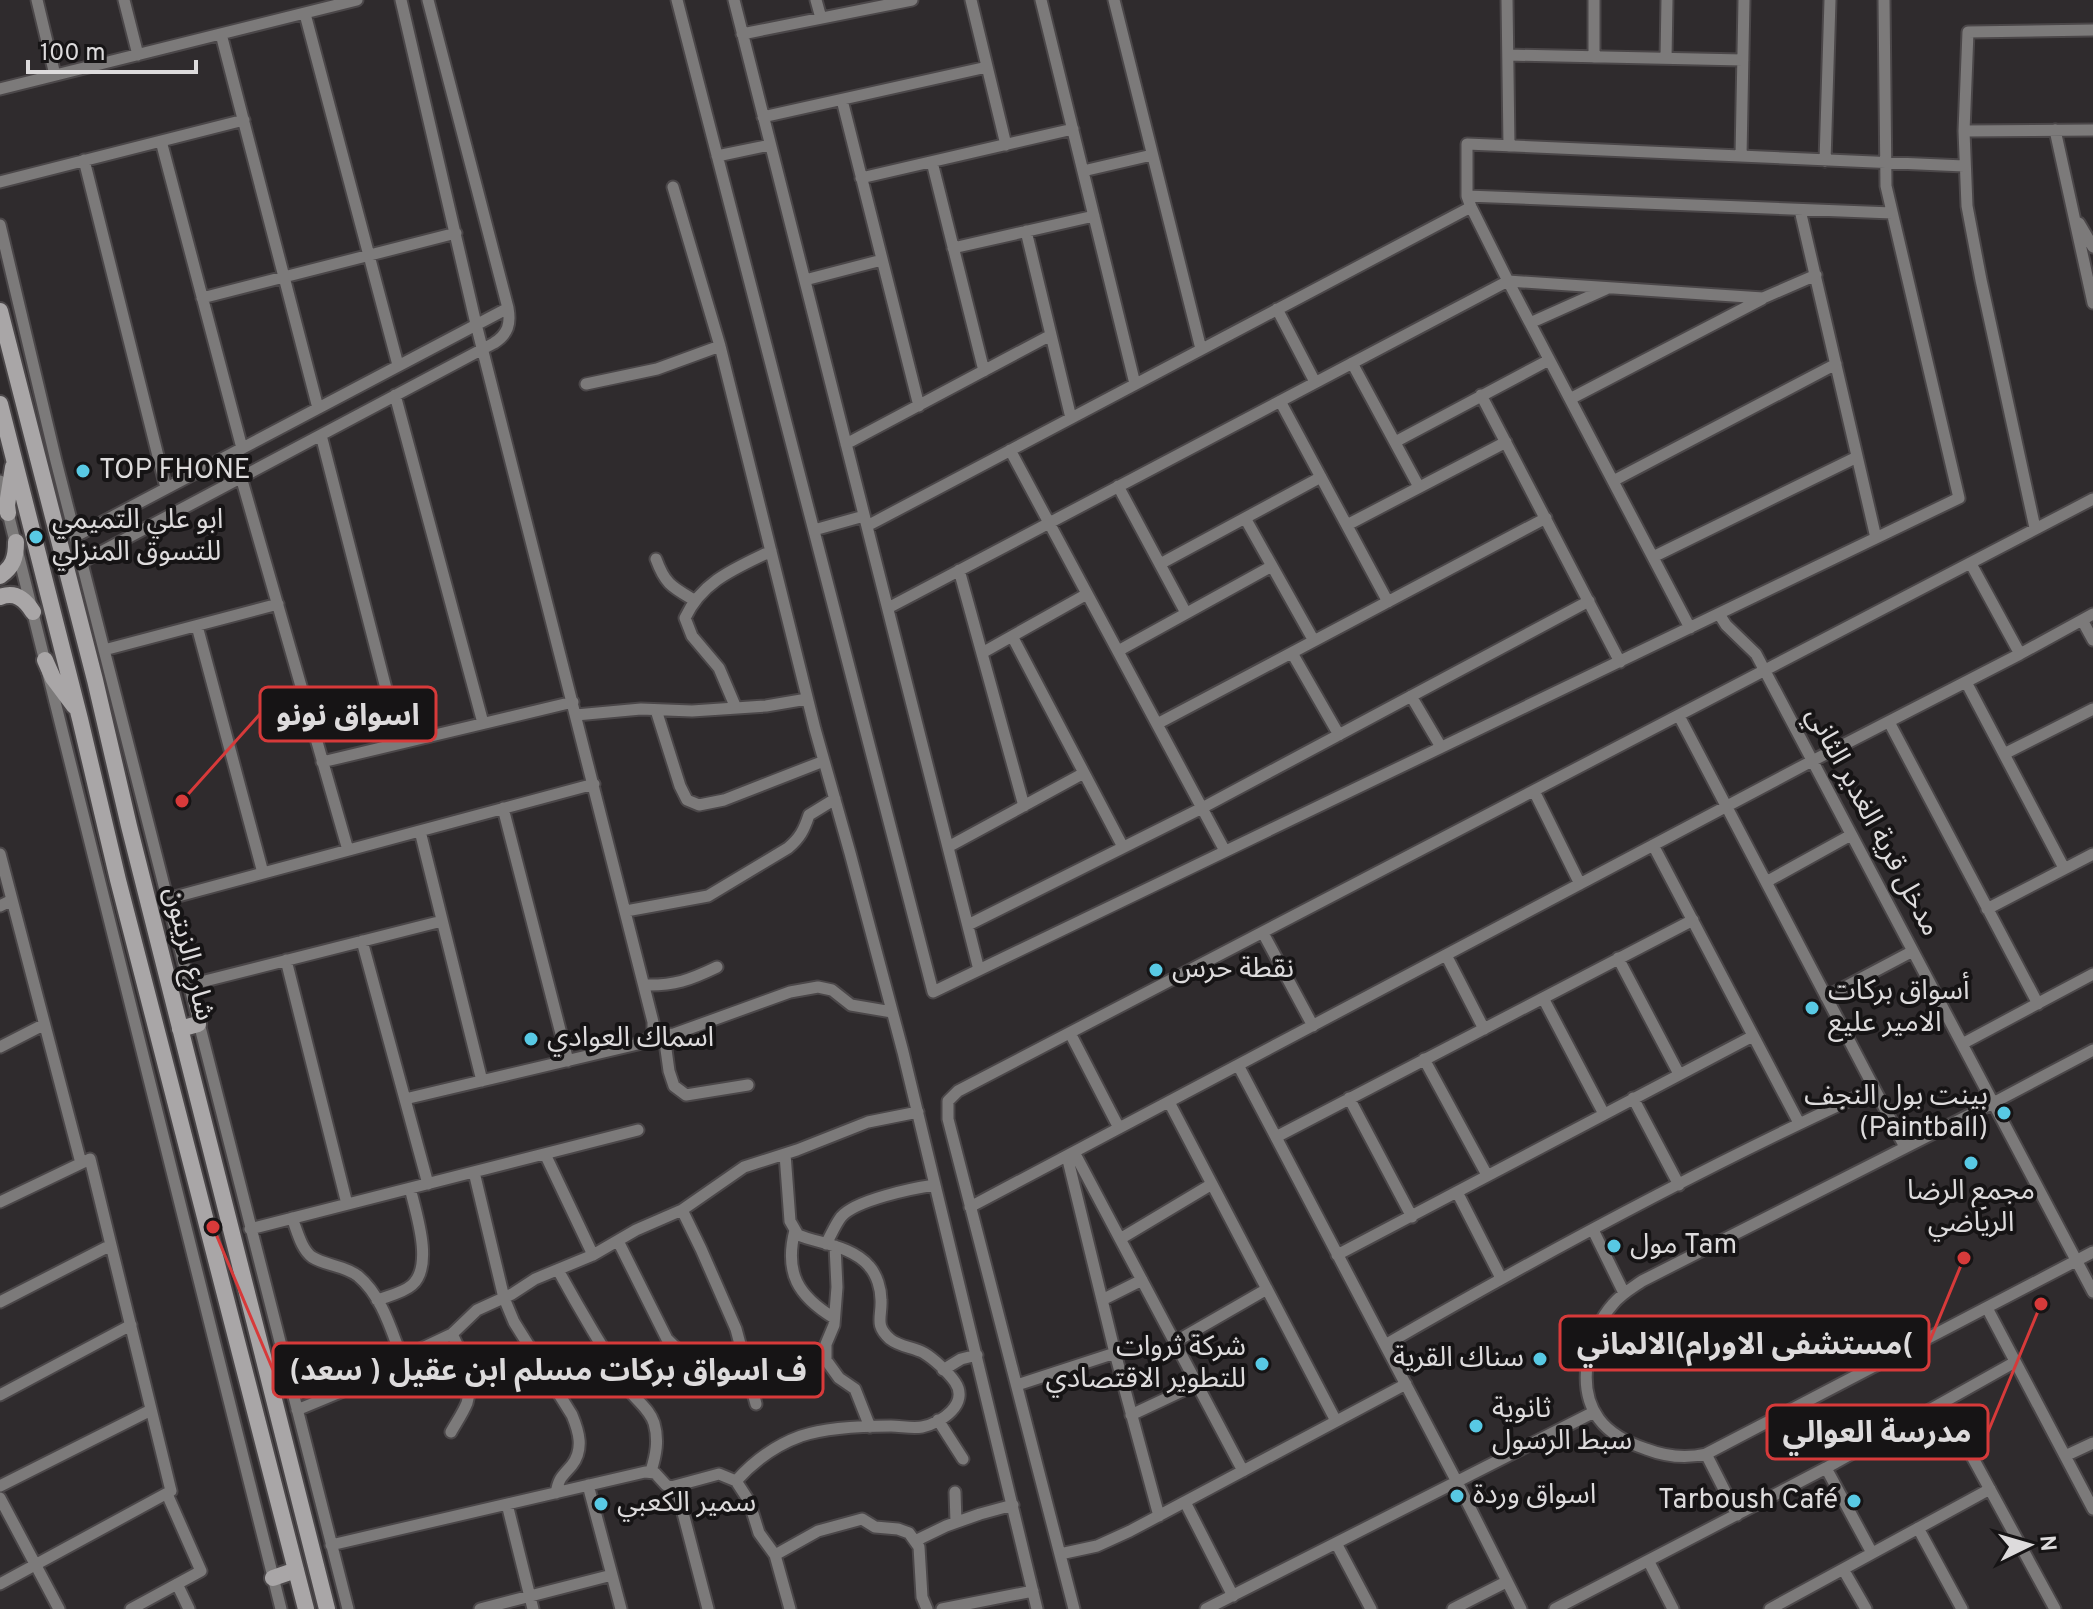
<svg xmlns="http://www.w3.org/2000/svg" width="2093" height="1609" viewBox="0 0 2093 1609" font-family="Overpass,'Noto Sans Arabic',sans-serif">
	<style>
		.lines { fill: none; stroke-linecap: round; stroke-linejoin: round }
		.street-casing { stroke: #4b4749; stroke-width: 15 }
		.secondary-casing { stroke: #4b4749; stroke-width: 20 }
		.street { stroke: #7c7a7a; stroke-width: 11 }
		.secondary { stroke: #a9a6a7; stroke-width: 16 }
		.poi-dot { fill: #58c9e4; stroke: #161415; stroke-width: 3 }
		.labels { text-anchor: middle; dominant-baseline: central; stroke-width: 8; stroke-linejoin: round; paint-order: stroke }
		.poi-label { font-size: 28px; fill: #dddbdc; stroke: #161415; text-anchor: start }
		.street-label { font-size: 28px; fill: #dddbdc; stroke: #161415 }
		.leader { fill: none; stroke: #d73a3a; stroke-width: 3 }
		.callout-dot { fill: #d73a3a; stroke: #161415; stroke-width: 3 }
		.callout { fill: #161415; stroke: #d73a3a; stroke-width: 3 }
		.callout-label { font-size: 30px; text-anchor: middle; font-weight: bold; fill: #dddbdc }
	</style>
	<rect width="100%" height="100%" fill="#2f2b2d"/>
	<g class="lines">
		<!-- street casing -->
		<g class="street-casing">
			<path id="street" d="M37,0L55,75
				M124,0L138,55
				M401,0L476,324L653,1022V1035L642,1043L405,1099
				M677,0L933,992L1959,498L1886,186L1884,0
				M734,0L979,970
				M816,0L821,18
				M971,0L1006,145
				M1041,0L1135,384
				M1114,0L1201,349
				M1507,0L1509,146
				M1594,0V57
				M305,14L398,365
				M221,34L318,408
				M742,34L912,0
				M1508,55L1743,60
				M1666,58L1667,0
				M0,89L357,0
				M842,100L919,406
				M763,117L987,67
				M2055,130L2093,303
				M1964,131L2093,130
				M161,141L242,448
				M717,156L770,145
				M1741,156L1744,0
				M84,160L166,488
				M1825,161L1830,0
				M932,162L984,371
				M1083,171L1152,155
				M861,178L1073,129
				M0,182L244,120
				M673,187L720,346L815,729L850,853L903,1052L1037,1609
				M1467,196L1892,213
				M1800,210L1876,538
				M2079,223L2093,247
				M0,225L56,461L348,1609
				M1026,231L1071,418
				M953,248L1094,216
				M805,280L882,260
				M202,298L456,233
				M1277,309L1315,382
				M1530,323L1606,289
				M1352,363L1419,487
				M586,384L657,369L720,346
				M395,395L483,723
				M1481,395L1620,662
				M1570,399L1762,299
				M1280,401L1388,602
				M321,435L400,743
				M1395,442L1549,360
				M846,444L1051,335
				M1010,450L1225,851
				M241,477L348,850
				M0,481L281,1609
				M1613,481L1836,364
				M1118,486L1186,613
				M1245,518L1314,641
				M1347,525L1506,442
				M867,526L1471,207
				M2035,528L1981,280L1967,206L1964,131L1968,32L2093,30
				M814,530L864,516
				M76,536L508,308
				M1653,557L1857,457
				M656,559C665,584 672,587 694,600
				M82,562L494,343C508,334 511,324 508,308L428,0
				M1160,564L1321,477
				M1971,564L2020,654
				M959,570L1024,806
				M888,608L1508,281L1763,298L1816,275
				M1719,614L1726,625L1756,654L2093,1292
				M2082,620L2093,640
				M197,626L263,873
				M1690,628L1508,281L1471,207L1467,196V144L1964,166
				M1012,636L1123,847
				M104,650L278,604
				M1118,651L1272,566
				M982,653L1087,594
				M1292,653L1339,735
				M1966,682L2064,868
				M1411,696L1441,747
				M736,708L719,668L692,636L685,618C702,581 736,568 771,551
				M656,710L680,786L687,800L699,805L724,800L824,761
				M576,715L641,709L692,711L766,706L807,699
				M1679,716L1905,1147
				M1889,722L2038,1004
				M1157,724L1546,518
				M2004,754L2093,709
				M322,762L573,702
				M1534,791L1580,884
				M503,808L568,1061
				M420,831L482,1081
				M1653,845L1799,1123
				M948,847L1084,773
				M0,854L81,1163
				M1766,882L1851,835
				M167,899L594,784
				M0,906L12,900
				M1987,909L2093,854
				M626,911L708,896L788,848C800,838 804,830 809,815L835,799
				M968,925L1202,808L1589,601
				M1263,933L1313,1026
				M362,941L428,1184
				M1446,955L1484,1029
				M1618,958L1679,1074
				M286,960L347,1204
				M189,985L442,921
				M644,985C674,986 690,980 717,967
				M1826,997L1913,951
				M1543,998L1604,1114
				M1070,1033L1119,1128
				M653,1035L674,1034L790,992L818,987L832,990L851,1005L892,1012
				M664,1035L669,1071L674,1086L686,1095L748,1085
				M1962,1044L2093,974
				M0,1047L43,1025
				M2093,1050L1993,1103L1642,1281C1632,1288 1621,1294 1613,1304C1588,1332 1575,1387 1599,1419C1610,1434 1628,1443 1646,1449C1667,1457 1685,1459 1706,1454L2093,1252
				M1424,1059L1487,1175
				M1238,1065L1457,1482L1521,1609
				M1349,1098L1412,1217
				M1633,1098L1679,1185
				M1169,1102L1336,1421
				M1276,1137L1693,920
				M1074,1152L1243,1471
				M545,1154L593,1255
				M1067,1156L1115,1353L1159,1516
				M474,1172L504,1298L514,1322L572,1415C579,1432 584,1449 572,1465C562,1477 559,1477 556,1493
				M1457,1192L1501,1278
				M0,1202L90,1159L171,1491L0,1584
				M970,1207L1812,761L2020,654L2093,614
				M682,1210L701,1249L736,1329L756,1404
				M292,1218C297,1230 301,1249 312,1257C326,1266 344,1265 358,1276C382,1296 391,1330 402,1358
				M250,1229L638,1130
				M795,1230C784,1273 798,1296 834,1318
				M1593,1230L1624,1293
				M1120,1239L1212,1184
				M618,1241L667,1339L712,1383
				M826,1244C831,1235 835,1225 841,1217C855,1200 914,1188 935,1185
				M835,1246L837,1287L834,1325L826,1344V1360L839,1378L855,1389L870,1427
				M1337,1255L1753,1036
				M558,1270C580,1310 603,1349 628,1388C636,1401 649,1408 654,1423C659,1440 656,1455 651,1471
				M377,1300C388,1296 403,1293 412,1285C434,1266 416,1213 410,1188
				M1102,1300L1142,1280
				M0,1302L111,1245
				M1987,1308L2093,1509
				M1175,1342L1267,1289
				M1385,1345C1544,1253 1707,1165 1874,1089
				M943,1370L961,1359L977,1355
				M1017,1385L1115,1353
				M0,1395L131,1325
				M1943,1403L2055,1609
				M297,1410L350,1388L416,1351L452,1334L477,1310L512,1294L535,1279L593,1255L636,1230L682,1210L744,1167L797,1150L868,1122L918,1112
				M1131,1415L1197,1384
				M938,1420L963,1459
				M451,1432C456,1423 463,1413 467,1403C474,1380 462,1354 452,1334
				M1706,1454L1737,1515
				M2065,1456L2093,1443
				M1826,1468L1872,1553
				M736,1481C753,1462 776,1445 801,1436C828,1427 862,1426 891,1426C901,1426 912,1429 922,1427C941,1423 970,1404 955,1382C948,1372 934,1359 924,1353C913,1347 900,1347 890,1339C874,1325 882,1317 881,1300C881,1289 877,1275 869,1266C852,1246 821,1244 798,1235L790,1221L785,1154
				M588,1485L621,1609
				M0,1486L151,1410
				M676,1486L708,1609
				M955,1492L956,1522
				M0,1498L59,1609
				M1185,1502L1233,1596
				M507,1504L533,1609
				M1918,1528L1962,1609
				M915,1541L946,1526L980,1514L1013,1505
				M1336,1543L1371,1609
				M331,1545L645,1472L655,1473L666,1485L671,1487L719,1474L736,1481L749,1501L759,1533L775,1555L790,1609
				M1060,1554L1097,1546L1130,1531L1406,1384
				M775,1555L818,1531L862,1519L875,1527L898,1529L909,1533L919,1547L922,1597L927,1609
				M1649,1562L1673,1609
				M1843,1569L1866,1609
				M177,1584L189,1609
				M131,1609L201,1571L167,1494
				M480,1609L612,1575
				M942,1609L1033,1591
				M1074,1609L948,1119V1101L958,1091L2093,499
				M1206,1609L1594,1412
				M1453,1609L1506,1582
				M1555,1609L1826,1468L2015,1362
				M1770,1609L1990,1489"/>
		</g>
		<!-- secondary casing -->
		<g class="secondary-casing">
			<path id="secondary" d="M0,311L95,680L129,826L327,1609
				M0,404L80,719L118,880L306,1609
				M8,513L7,505L13,467
				M0,576C13,567 16,558 16,542
				M0,597C15,591 25,599 33,612
				M45,660L53,678L74,706
				M180,1029L198,1024
				M273,1578L296,1570"/>
		</g>
		<!-- street -->
		<use href="#street" class="street"/>
		<!-- secondary -->
		<use href="#secondary" class="secondary"/>
	</g>
	<!-- markers -->
	<g class="poi-dot">
		<circle cx="83" cy="471" r="8"/>
		<circle cx="36" cy="537" r="8"/>
		<circle cx="1156" cy="970" r="8"/>
		<circle cx="1812" cy="1008" r="8"/>
		<circle cx="531" cy="1039" r="8"/>
		<circle cx="2004" cy="1113" r="8"/>
		<circle cx="1971" cy="1163" r="8"/>
		<circle cx="1614" cy="1246" r="8"/>
		<circle cx="1540" cy="1359" r="8"/>
		<circle cx="1262" cy="1364" r="8"/>
		<circle cx="1476" cy="1426" r="8"/>
		<circle cx="1457" cy="1496" r="8"/>
		<circle cx="1854" cy="1501" r="8"/>
		<circle cx="601" cy="1504" r="8"/>
	</g>
	<g class="labels">
		<!-- poi labels -->
		<g class="poi-label">
			<text x="99" y="471">TOP FHONE</text>
			<text x="52" y="521">ابو علي التميمي<tspan x="52" dy="32">للتسوق المنزلي</tspan></text>
			<text x="1172" y="970">نقطة حرس</text>
			<text x="1828" y="992">أسواق بركات<tspan x="1828" dy="32">الامير عليع</tspan></text>
			<text x="547" y="1039">اسماك العوادي</text>
			<text x="1988" y="1097" text-anchor="end">بينت بول النجف<tspan x="1988" dy="32">(Paintball)</tspan></text>
			<text x="1971" y="1192" text-anchor="middle">مجمع الرضا<tspan x="1971" dy="32">الرياضي</tspan></text>
			<text x="1630" y="1246">مول Tam</text>
			<text x="1246" y="1348" text-anchor="end">شركة ثروات<tspan x="1246" dy="32">للتطوير الاقتصادي</tspan></text>
			<text x="1524" y="1359" text-anchor="end">سناك القرية</text>
			<text x="1492" y="1410">ثانوية<tspan x="1492" dy="32">سبط الرسول</tspan></text>
			<text x="1473" y="1496">اسواق وردة</text>
			<text x="1838" y="1501" text-anchor="end">Tarboush Café</text>
			<text x="617" y="1504">سمير الكعبي</text>
		</g>
		<!-- street labels -->
		<g class="street-label">
			<text transform="translate(1872 822) rotate(62)">مدخل قرية الغدير الثاني</text>
			<text transform="translate(188 954) rotate(76)">شارع الزيتون</text>
		</g>
	</g>
	<!-- callouts -->
	<path class="leader" d="M182 801L260 714M1964 1258L1929 1343M213 1227L273 1370M2041 1304L1988 1432"/>
	<g class="callout-dot">
		<circle cx="182" cy="801" r="8"/>
		<circle cx="1964" cy="1258" r="8"/>
		<circle cx="213" cy="1227" r="8"/>
		<circle cx="2041" cy="1304" r="8"/>
	</g>
	<g class="callout">
		<rect x="260" y="687" width="176" height="54" rx="8"/>
		<rect x="1560" y="1316" width="369" height="54" rx="8"/>
		<rect x="273" y="1343" width="550" height="54" rx="8"/>
		<rect x="1767" y="1405" width="221" height="54" rx="8"/>
	</g>
	<g class="callout-label">
		<text x="348" y="725">اسواق نونو</text>
		<text x="1745" y="1354">مستشفى الاورام)الالماني(</text>
		<text x="548" y="1380">ف اسواق بركات مسلم ابن عقيل ( سعد)</text>
		<text x="1877" y="1442">مدرسة العوالي</text>
	</g>
	<!-- north arrow -->
	<g transform="translate(2029 1545) rotate(85)" stroke="#161415" stroke-width="6" paint-order="stroke">
	<path d="M0-6L14 30L0 20L-14 30Z" fill="#dddbdc"/>
	<text y="-12" font-size="22" font-weight="bold" text-anchor="middle" fill="#dddbdc">N</text>
	</g>
	<!-- scale -->
	<path d="M28 60v12h168v-12" fill="none" stroke="#dddbdc" stroke-width="4"/>
	<text x="40" y="60" font-size="24" fill="#dddbdc" stroke="#161415" stroke-width="6" paint-order="stroke">100 m</text>
</svg>
